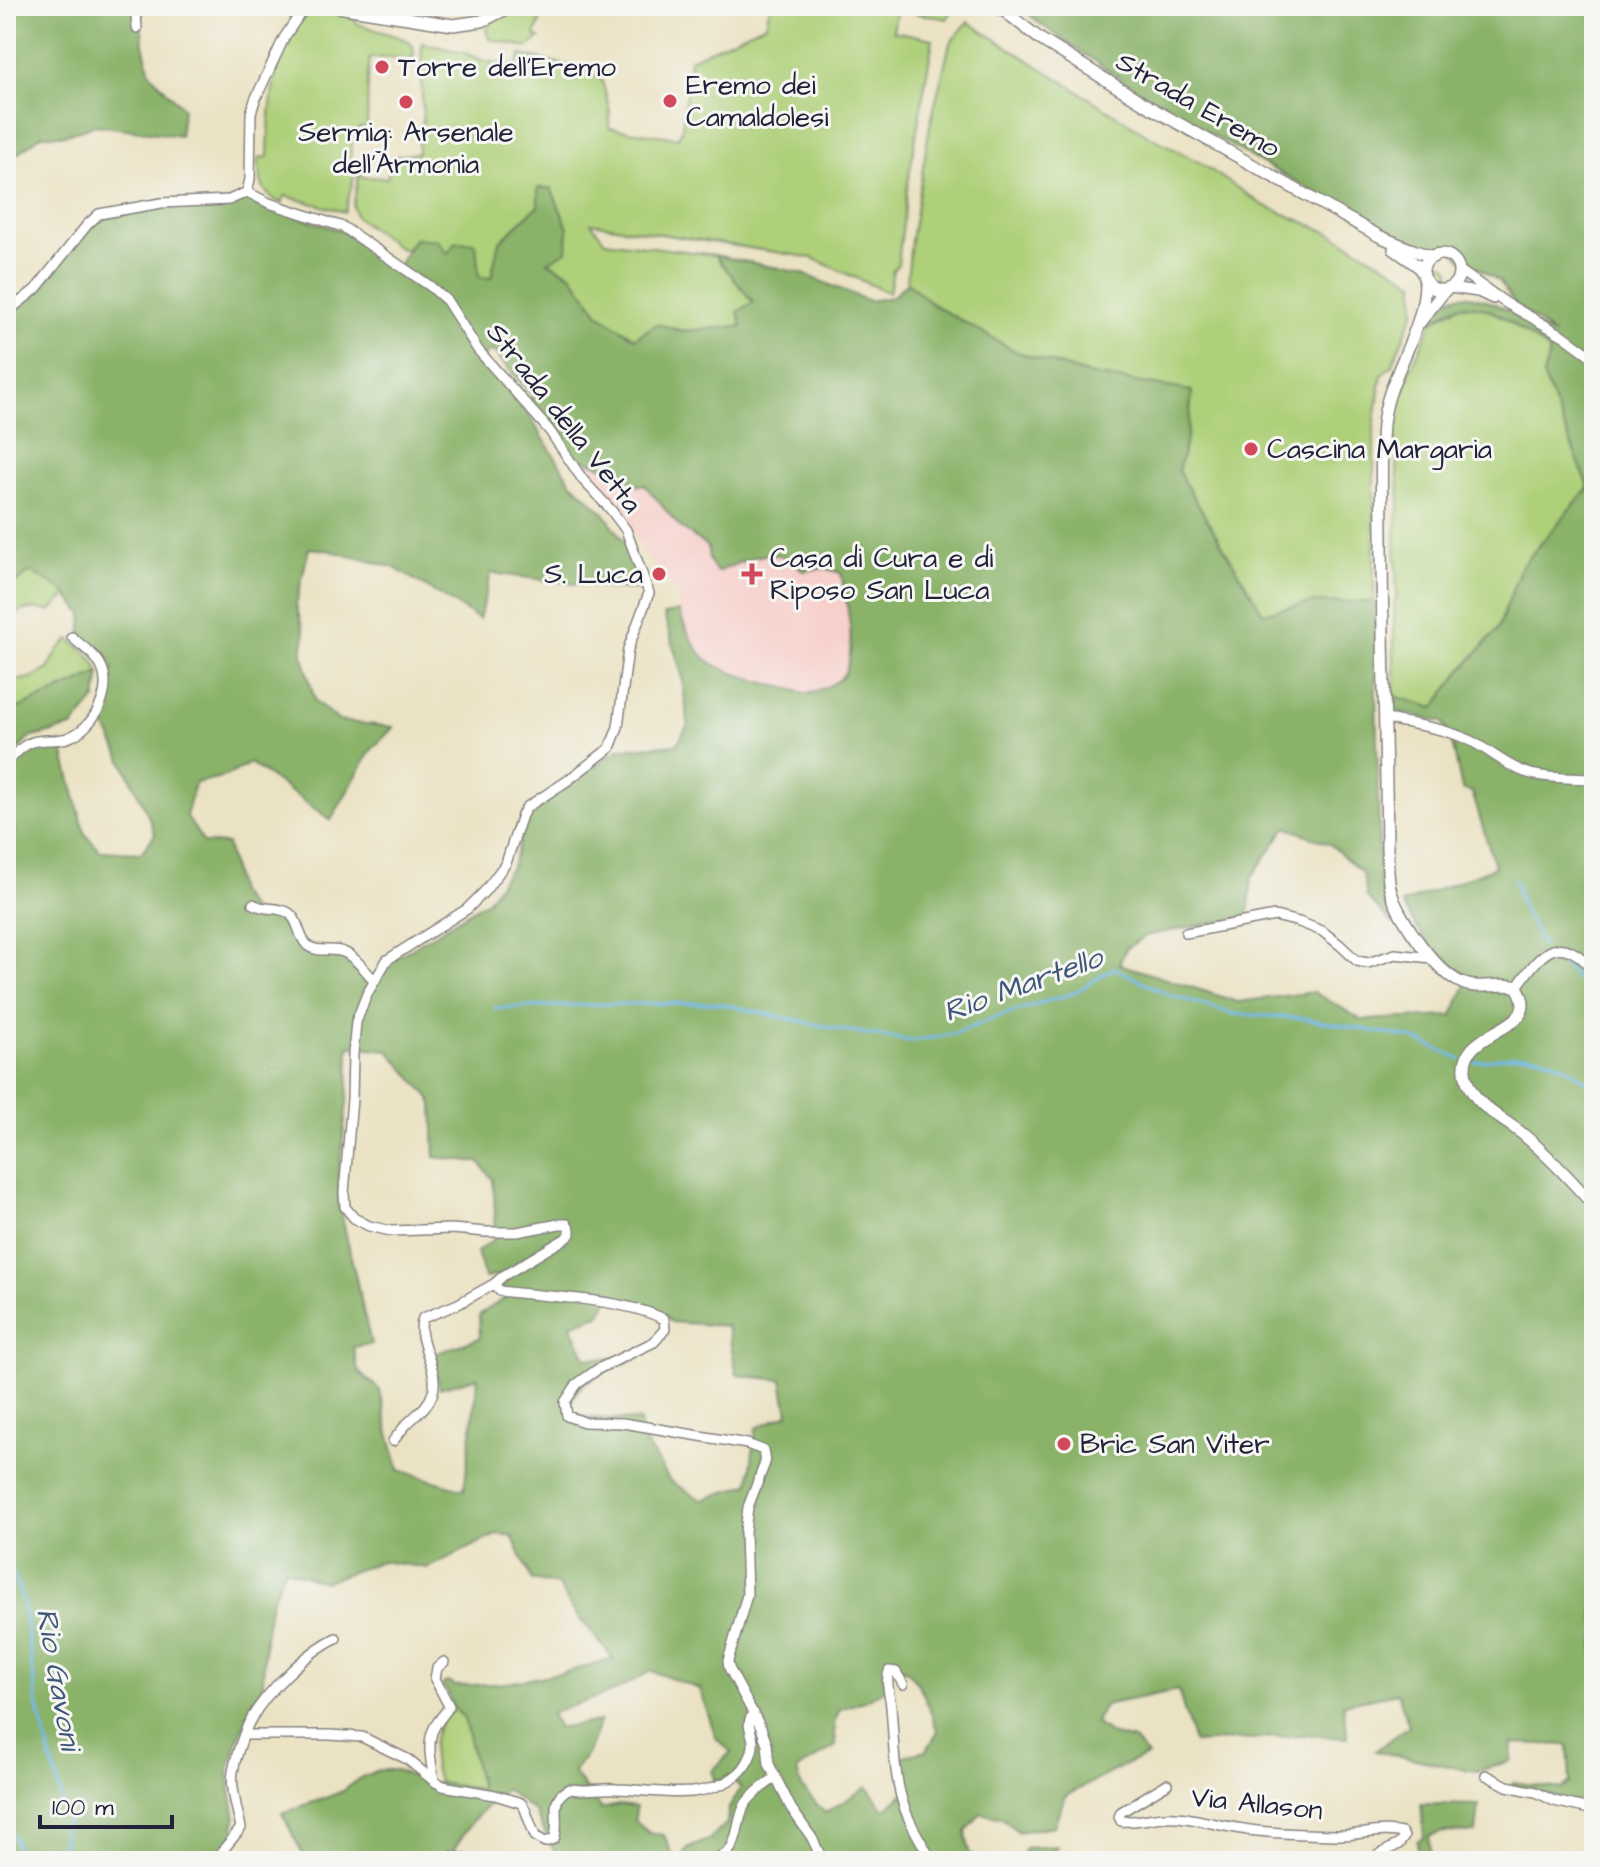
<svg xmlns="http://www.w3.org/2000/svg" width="1600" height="1867" viewBox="0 0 1600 1867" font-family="'Architects Daughter',sans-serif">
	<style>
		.built { fill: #f7d0cb }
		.green { fill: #aed079; stroke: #68795a; stroke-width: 2 }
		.forest { fill: #8ab269; stroke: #566a52; stroke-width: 2; fill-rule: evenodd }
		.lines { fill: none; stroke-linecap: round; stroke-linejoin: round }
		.stream { stroke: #72b9e9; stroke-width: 3 }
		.minor-casing { stroke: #86827f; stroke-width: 12 }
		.major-casing { stroke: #86827f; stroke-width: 14 }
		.minor { stroke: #fff; stroke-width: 9 }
		.major { stroke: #fff; stroke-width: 11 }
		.poi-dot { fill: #d1495b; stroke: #f6f6f2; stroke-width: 3 }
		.labels { text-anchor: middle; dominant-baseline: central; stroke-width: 6; stroke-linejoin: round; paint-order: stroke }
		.poi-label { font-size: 28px; fill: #22223b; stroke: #f6f6f2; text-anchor: start }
		.street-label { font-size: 28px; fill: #22223b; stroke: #f6f6f2 }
		.water-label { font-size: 30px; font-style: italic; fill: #3e5778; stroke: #f6f6f2 }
	</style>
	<rect width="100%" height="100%" fill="#f6f6f2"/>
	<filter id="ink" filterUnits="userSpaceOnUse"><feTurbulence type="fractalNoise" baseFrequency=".0125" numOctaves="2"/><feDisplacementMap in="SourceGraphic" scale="16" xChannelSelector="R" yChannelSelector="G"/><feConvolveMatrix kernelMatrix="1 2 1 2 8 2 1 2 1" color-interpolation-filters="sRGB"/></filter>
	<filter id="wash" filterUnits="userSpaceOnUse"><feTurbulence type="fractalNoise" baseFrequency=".006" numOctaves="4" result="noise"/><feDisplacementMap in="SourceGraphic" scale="32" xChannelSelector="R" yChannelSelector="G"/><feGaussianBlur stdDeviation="1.8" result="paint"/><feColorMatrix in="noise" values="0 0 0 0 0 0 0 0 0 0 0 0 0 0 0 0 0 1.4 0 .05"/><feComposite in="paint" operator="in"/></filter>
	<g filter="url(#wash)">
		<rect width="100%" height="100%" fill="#ebe2c3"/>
		<!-- built -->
		<path class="built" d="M572,455L644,483L679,526L708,547L709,560L717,572L750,558L779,554L795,561L802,571L825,568L841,573L850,617L849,660L840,679L809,694L740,674L717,666L704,658L683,622L679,611L678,595L669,581L647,558L626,519L594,485Z"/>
		<!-- green -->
		<path class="green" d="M520,6H552L551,9H544L535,36L540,38L527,47L489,39L486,29L492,20Z
			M770,6H956L947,19L897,10L893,31L933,39L908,182L898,264L893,270L889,293L812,258L591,223L605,241L715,255L753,302L742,326L683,331L657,324L635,338L600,315L571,274L547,262L538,206L499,242L492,278H479L447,255L415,238L406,250L399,248L356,217L353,207L360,166L362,177L387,178L393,157L418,153V128L423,122L421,75L422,43L465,53L484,61L516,66L521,55L585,69L602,81L610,110L609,128L678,138L682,128L690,59L766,24Z
			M323,10L352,16L358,24L407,40L413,46L414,57L370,58L368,75L367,127L359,128L353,134L351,156L355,172L345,212L285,196L282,204C260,193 260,181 258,158L268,157C269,116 271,45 305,17C310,13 317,12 323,10Z
			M968,22L1151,137L1199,162L1263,205L1332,234L1415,282V310L1392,365L1382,375L1379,393L1374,427V602H1316L1263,614L1178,471L1187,437L1192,391L1087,374L1017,352L932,304L907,282L911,240L930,125L950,43Z
			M1432 272a9 9 0 1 1 18 0a9 9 0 1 1-18 0Z
			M1460,306H1480L1503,317L1550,351L1543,376L1589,487L1521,567L1498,629L1462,670L1434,708L1394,696V605L1397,595L1395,536L1400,501L1393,421L1411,368L1432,322Z
			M31,571L68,594L50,611C30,607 20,607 6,623V590Z
			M70,639L93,660L100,673L16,709L6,706V682L31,678L48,669L59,649Z
			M452,1706L464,1718L480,1785V1790L441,1784C432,1773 431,1748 435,1734C438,1724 446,1714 452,1706Z"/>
		<!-- forest -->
		<path class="forest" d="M6,6H140L143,44L150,73L183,108L180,136L95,125L64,135H42L6,162Z
			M1020,6H1594V1807L1511,1785L1513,1782L1561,1789L1570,1783L1568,1745L1512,1743L1511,1761L1478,1771L1469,1770L1375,1751L1409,1726L1398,1693L1343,1704L1348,1738L1303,1735L1194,1743L1178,1690L1104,1705L1096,1723L1110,1734L1134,1740L1148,1756L1129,1763L1065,1796L1054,1826L1018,1832L1002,1818L981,1813L966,1832L969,1853L982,1861H679L687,1849L710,1839L727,1823L728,1810L741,1788L728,1776L719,1782L714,1780L712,1771L731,1752L716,1738L700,1689L651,1671L615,1691L551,1713L557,1728L600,1721L588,1753L573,1772L601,1809L619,1805L636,1807L635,1820L649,1833L664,1835L675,1861H559L535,1812L505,1789L474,1819L453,1850L441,1861H306L282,1813L328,1797L343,1791L362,1777L379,1770H396L424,1781L480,1789V1785L464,1718L452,1706L449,1695L442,1685L447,1682L455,1686L507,1683L571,1671L613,1658L572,1609L558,1585L532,1580L512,1536L498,1534L427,1568L381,1561L324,1582L285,1569L271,1601L265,1637L263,1683L238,1740L228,1772L236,1819L234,1828L242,1835L221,1861H6V843L14,834L8,766L32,745L61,743L85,834L100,851L141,853L155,834L146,810L101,717L113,668L81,645L83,614L67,596V593L31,572L6,590V312L34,297L96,221L128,213L174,207L247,200L342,231L397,267L415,238L438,240L447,254L456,242L476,243L479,277L491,278L499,242L538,206V188H551L568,228L567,251L548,262L571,274L600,315L635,338L657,324L683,331L742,326L738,312L753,302L715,255L801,273L869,301L892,297L907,282L932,304L1017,352L1087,374L1192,391L1187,437L1178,471L1263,613L1316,602H1374L1380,884L1393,925L1367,897L1363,874L1330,844L1286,827L1252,877L1248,916L1145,936L1126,949L1119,964L1238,1002L1314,992L1362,1020L1452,1016L1469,979C1436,960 1421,935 1402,904L1495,867L1472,792L1462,789L1453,747L1443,722L1394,711V696L1434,708L1462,670L1498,629L1521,567L1589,487L1543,376L1550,351C1526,335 1491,300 1460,306C1450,308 1440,316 1432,322L1430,316C1435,310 1441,303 1448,299C1478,284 1527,324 1554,335L1515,304L1499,281L1478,268L1466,264L1452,249L1418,248L1391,235L1164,108L1039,23ZM492,350L533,396L528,401L556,427L572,455L627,476L636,486L644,484L679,526L708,547L709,560L717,572C745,560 781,540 802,571L825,568L841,573C846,598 861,661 839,680C831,686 818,690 809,694C780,686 731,677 707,660C696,651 683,625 679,611L664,615L682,675L688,725L677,744L619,749L527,815L513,864L487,901L391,961L369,985L356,968L342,958L319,955L303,949C288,918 290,912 254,913L238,892L227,844L204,843L186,816L195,783L226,776L250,763L331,820L371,750L394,727L339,721L315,701L302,653L305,636L296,605L309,548L327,550L393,567L479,619L491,573L615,589H644L628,547L604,513L571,482L523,406L480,359ZM349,1046L388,1050L430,1098L433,1105L435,1157L479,1162L493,1180L495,1212L493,1240L477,1252L485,1278L500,1275L505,1298L479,1315L480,1338L431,1355L440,1388L478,1377L464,1490L399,1470L389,1433L380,1390L358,1371L353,1347L371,1344L339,1204V1173L348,1093ZM609,1299C631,1303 658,1303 671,1322L727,1326L737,1375L782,1380L788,1414L756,1428L749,1484L702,1500L670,1481L643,1439L640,1421L585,1417L572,1413L571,1401L583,1384L614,1366L636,1359L586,1358L571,1325L599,1315ZM889,1665C919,1664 929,1710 938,1732L926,1751L903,1756L905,1792L885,1810L867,1787L825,1813L802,1788L797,1770L836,1746L834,1723L840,1709L867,1700L885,1689L884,1675Z
			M100,673L96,699L72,727L29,738L6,762V706L16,709Z
			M1421,1804L1479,1805L1476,1833L1441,1832L1429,1836L1431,1861H1419L1417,1841L1424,1837Z
			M1057,1846L1051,1861H1017L1020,1859L1025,1848Z"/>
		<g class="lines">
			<!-- stream -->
			<path class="stream" d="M1514,880L1523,909L1543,946
				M1551,956L1568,968L1584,988L1594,1006
				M494,1008L613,1004L716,1003L837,1029L912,1041L953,1034L999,1016L1074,993L1114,968L1169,995L1234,1014L1301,1018L1412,1038L1460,1059
				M1475,1062C1491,1060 1509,1055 1526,1055C1551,1056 1577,1071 1594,1089
				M6,1554L23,1601L37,1704L67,1819L59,1861
				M6,1825L15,1840L18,1861"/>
		</g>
	</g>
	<g filter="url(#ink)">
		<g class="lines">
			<!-- minor casing -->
			<g class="minor-casing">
				<path id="minor" d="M137,28L136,15L138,6
					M247,192L269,203L343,227L430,286L447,301L478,350L549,430L583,480L611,510L626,530L649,593L628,649L618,727L610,748L567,781L527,807L522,815L506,863L485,891L467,909L387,960L367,994L356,1022L353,1054L352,1099L344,1193L345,1207L354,1218L369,1226L391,1231L452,1229L486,1232H517L559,1224H567L570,1229V1234L568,1237L503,1276L494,1284L500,1291C547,1297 622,1298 664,1319L665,1329L654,1342L598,1369L577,1384L565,1402L567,1416L584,1422L623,1423L747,1444L763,1450L765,1463L748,1507L745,1532L747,1595L728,1661L729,1668L761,1728L767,1744L769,1764L791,1808L812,1838L823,1861
					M1459,270L1506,303L1564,336L1594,358
					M1450,288L1478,292L1493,299
					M6,313L36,289L87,225L99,214L161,203L229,200L247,192L250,179L251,113L255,100L284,38L305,6
					M1386,719C1413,724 1445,728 1471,741C1491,751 1509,768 1531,774C1551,779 1574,778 1594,779
					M6,763C13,756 20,747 30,743C41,738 55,742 67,738C92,730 113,694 102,668C97,655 82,647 72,637
					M253,904C264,911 278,906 289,913C299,920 298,936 307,945C318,954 331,947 343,952C355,956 366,972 375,981
					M1186,933L1275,916L1299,922L1322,931L1340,945L1357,961L1368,963L1395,954L1431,958
					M1517,987C1542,952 1559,929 1594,971
					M393,1441C397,1436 401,1431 405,1426C415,1415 429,1407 433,1392C440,1368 414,1339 423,1318L458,1304L494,1284
					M903,1684L896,1672L889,1671C885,1682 890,1695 891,1707C894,1738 893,1769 902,1800C908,1822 921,1841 932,1861
					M245,1735H330L362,1737L407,1759L434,1781L443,1786L495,1795L521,1803L525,1809L535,1836L545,1842L554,1839C560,1825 552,1807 559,1797C561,1794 566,1790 569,1789C573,1789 577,1790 581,1790C593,1790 605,1788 618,1789C643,1790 667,1794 692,1792C709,1790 725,1785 738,1774C746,1767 754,1753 753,1741C751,1729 745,1723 754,1713
					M1486,1775L1507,1786L1536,1792L1554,1801L1594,1810
					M434,1781C432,1765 426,1743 434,1728C438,1720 445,1714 449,1706L435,1679L437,1668L444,1662
					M1167,1784L1121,1812L1119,1817L1121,1821C1139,1823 1158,1815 1176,1817C1195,1818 1212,1824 1231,1827C1266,1834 1305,1834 1341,1835C1361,1835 1383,1828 1402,1833L1404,1837L1399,1844L1367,1861
					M214,1861L241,1828C238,1812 230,1787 233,1772C235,1759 244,1731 251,1719C267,1691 307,1652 336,1638
					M449,1861L453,1856L473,1861
					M692,1861C700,1859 712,1860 718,1858C741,1851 735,1819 746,1803C754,1792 765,1785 776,1777"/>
			</g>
			<!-- major casing -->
			<g class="major-casing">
				<path id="major" d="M331,6L453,25L482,21L512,6
					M998,6L1040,39L1153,109L1379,236L1410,249L1433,257
					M1394,249L1418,266L1424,275
					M1423 272a18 18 0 1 1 36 0a18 18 0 1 1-36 0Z
					M1425,279C1426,331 1388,374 1383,424C1380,462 1382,501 1382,539C1382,642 1386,745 1387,849C1388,862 1387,879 1391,892C1398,918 1440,979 1468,985C1484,989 1501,982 1517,987C1548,1036 1449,1025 1467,1081C1476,1108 1505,1119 1525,1136C1550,1157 1572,1181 1594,1206
					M1420,322L1446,289"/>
			</g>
			<!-- minor -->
			<use href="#minor" class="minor"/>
			<!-- major -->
			<use href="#major" class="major"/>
		</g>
	</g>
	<!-- markers -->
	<g class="poi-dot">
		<circle cx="382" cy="67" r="8"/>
		<circle cx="670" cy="101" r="8"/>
		<circle cx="406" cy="102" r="8"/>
		<circle cx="1251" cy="449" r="8"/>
		<circle cx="659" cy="574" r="8"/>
		<path d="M748 562h8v8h8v8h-8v8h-8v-8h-8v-8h8z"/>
		<circle cx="1064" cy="1444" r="8"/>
	</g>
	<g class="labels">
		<!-- poi labels -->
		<g class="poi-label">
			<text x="398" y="67">Torre dell'Eremo</text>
			<text x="686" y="85">Eremo dei<tspan x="686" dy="32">Camaldolesi</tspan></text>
			<text x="406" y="132" text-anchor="middle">Sermig: Arsenale<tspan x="406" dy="32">dell'Armonia</tspan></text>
			<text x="1267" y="449">Cascina Margaria</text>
			<text x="770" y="558">Casa di Cura e di<tspan x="770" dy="32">Riposo San Luca</tspan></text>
			<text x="643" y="574" text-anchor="end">S. Luca</text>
			<text x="1080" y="1444">Bric San Viter</text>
		</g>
		<!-- street labels -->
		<g class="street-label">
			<text transform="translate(1198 105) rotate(30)">Strada Eremo</text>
			<text transform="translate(564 418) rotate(52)">Strada della Vetta</text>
			<text transform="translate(1257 1804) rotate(6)">Via Allason</text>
		</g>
		<!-- water labels -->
		<g class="water-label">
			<text transform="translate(1023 985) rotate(-20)">Rio Martello</text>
			<text transform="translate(58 1679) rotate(80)">Rio Gavoni</text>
		</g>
	</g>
	<!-- margin -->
	<rect width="1600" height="1867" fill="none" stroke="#f6f6f2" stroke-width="32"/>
	<!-- scale -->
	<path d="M40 1815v12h132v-12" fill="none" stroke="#22223b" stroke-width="4"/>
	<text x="52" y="1815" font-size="24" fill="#22223b" stroke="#f6f6f2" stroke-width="6" paint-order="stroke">100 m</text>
</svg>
